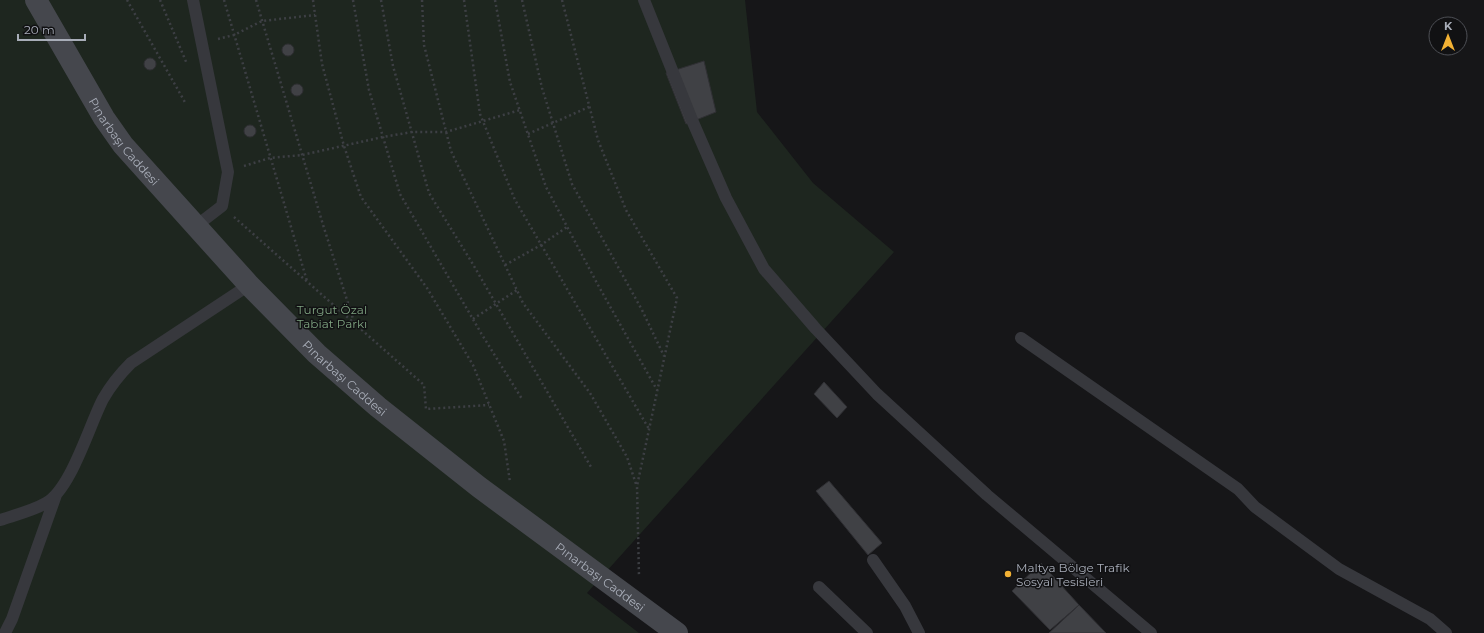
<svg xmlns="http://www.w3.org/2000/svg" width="1484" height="633" viewBox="0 0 1484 633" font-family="Montserrat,sans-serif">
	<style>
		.green { fill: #1e261f }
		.building { fill: #404145; stroke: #303034 }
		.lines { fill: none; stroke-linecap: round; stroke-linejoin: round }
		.path { stroke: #3d3f44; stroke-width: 2.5; stroke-dasharray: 2 3; stroke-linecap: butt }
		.lane { stroke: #37383d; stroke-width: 12 }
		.secondary { stroke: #45474d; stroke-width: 22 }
		.poi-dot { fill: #f2b134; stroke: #111113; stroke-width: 1.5 }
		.labels { text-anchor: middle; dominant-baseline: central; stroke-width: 3; stroke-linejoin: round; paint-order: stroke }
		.street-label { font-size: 12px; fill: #a8adb8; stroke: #111113 }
		.park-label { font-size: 12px; fill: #7fa381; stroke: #111113 }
		.poi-label { font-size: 12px; fill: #a8adb8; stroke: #111113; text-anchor: start }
	</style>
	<rect width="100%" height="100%" fill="#161618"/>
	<!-- green -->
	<path class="green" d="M0,0H745L757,112L813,183L894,252L587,593L639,633H0Z"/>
	<!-- building -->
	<path class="building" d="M282 50a6 6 0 1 1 12 0a6 6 0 1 1-12 0Z
		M144 64a6 6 0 1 1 12 0a6 6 0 1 1-12 0Z
		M704,61L716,112L686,124L666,73Z
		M291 90a6 6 0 1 1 12 0a6 6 0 1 1-12 0Z
		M244 131a6 6 0 1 1 12 0a6 6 0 1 1-12 0Z
		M824,382L847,407L837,418L814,394Z
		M829,481L882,543L868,555L816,491Z
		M1041,563L1079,605L1050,630L1012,591Z
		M1079,605L1106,633H1049Z"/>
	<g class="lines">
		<!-- path -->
		<path class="path" d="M127,0L186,104
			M160,0L187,64
			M224,0L307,281
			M256,0L324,228L355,325
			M313,0L322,64L344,146L361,197L427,288L473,365L504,441L510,482
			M353,0L369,90L400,194L481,333L522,399
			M381,0L393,66L429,193L471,261L591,467
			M422,0L424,45L451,151L523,303L590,393L627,457L636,484
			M464,0L480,114L515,200L649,429
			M495,0L510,82L546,187L598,285L657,390
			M522,0L542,88L572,184L642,310L664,356
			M562,0L598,140L626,210L677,298L637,486L639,577
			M218,39L234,35L262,21L315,15
			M528,134L589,107
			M244,166L270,158L302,155L383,137L412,132H446L520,110
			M234,217L424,385L426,409L489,405
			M505,265L541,245L567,227
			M473,319L517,290"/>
		<!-- lane -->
		<path class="lane" d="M193,0L228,172L222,206L196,226
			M644,0L692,120L726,198L764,269L816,329L877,394L987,495L1151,633
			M1021,338L1238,489L1255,507L1339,569L1430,619L1446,633
			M0,520C15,515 32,511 46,503C71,489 89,426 103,399C111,385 120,374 131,363L249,285
			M873,560L905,606L919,633
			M819,587L867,633
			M5,633L12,619L56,495"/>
		<!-- secondary -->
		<path class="secondary" id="s1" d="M36,0L104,118L123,145L249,285L317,354L378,407L479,487L677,633"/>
	</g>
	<!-- markers -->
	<circle class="poi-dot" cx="1008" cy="574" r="4"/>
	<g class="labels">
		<!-- street labels -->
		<g class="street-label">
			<text stroke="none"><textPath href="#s1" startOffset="167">Pınarbaşı Caddesi</textPath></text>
			<text stroke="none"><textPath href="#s1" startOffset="491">Pınarbaşı Caddesi</textPath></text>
			<text stroke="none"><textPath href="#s1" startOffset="815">Pınarbaşı Caddesi</textPath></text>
		</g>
		<!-- park labels -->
		<g class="park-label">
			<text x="332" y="309">Turgut Özal<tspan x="332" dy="14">Tabiat Parkı</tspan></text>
		</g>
		<!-- poi labels -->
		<g class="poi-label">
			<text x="1016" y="567">Maltya Bölge Trafik<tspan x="1016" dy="14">Sosyal Tesisleri</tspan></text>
		</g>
	</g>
	<!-- north arrow -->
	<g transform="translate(1448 36)"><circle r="19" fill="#111113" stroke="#4d4f55"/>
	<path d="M0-3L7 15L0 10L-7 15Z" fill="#f2b134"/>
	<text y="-6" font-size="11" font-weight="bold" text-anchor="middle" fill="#a8adb8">K</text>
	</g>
	<!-- scale -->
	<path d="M18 34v6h67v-6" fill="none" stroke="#a8adb8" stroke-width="2"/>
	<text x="24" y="34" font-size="12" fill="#a8adb8" stroke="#111113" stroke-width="3" paint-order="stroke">20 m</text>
</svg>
